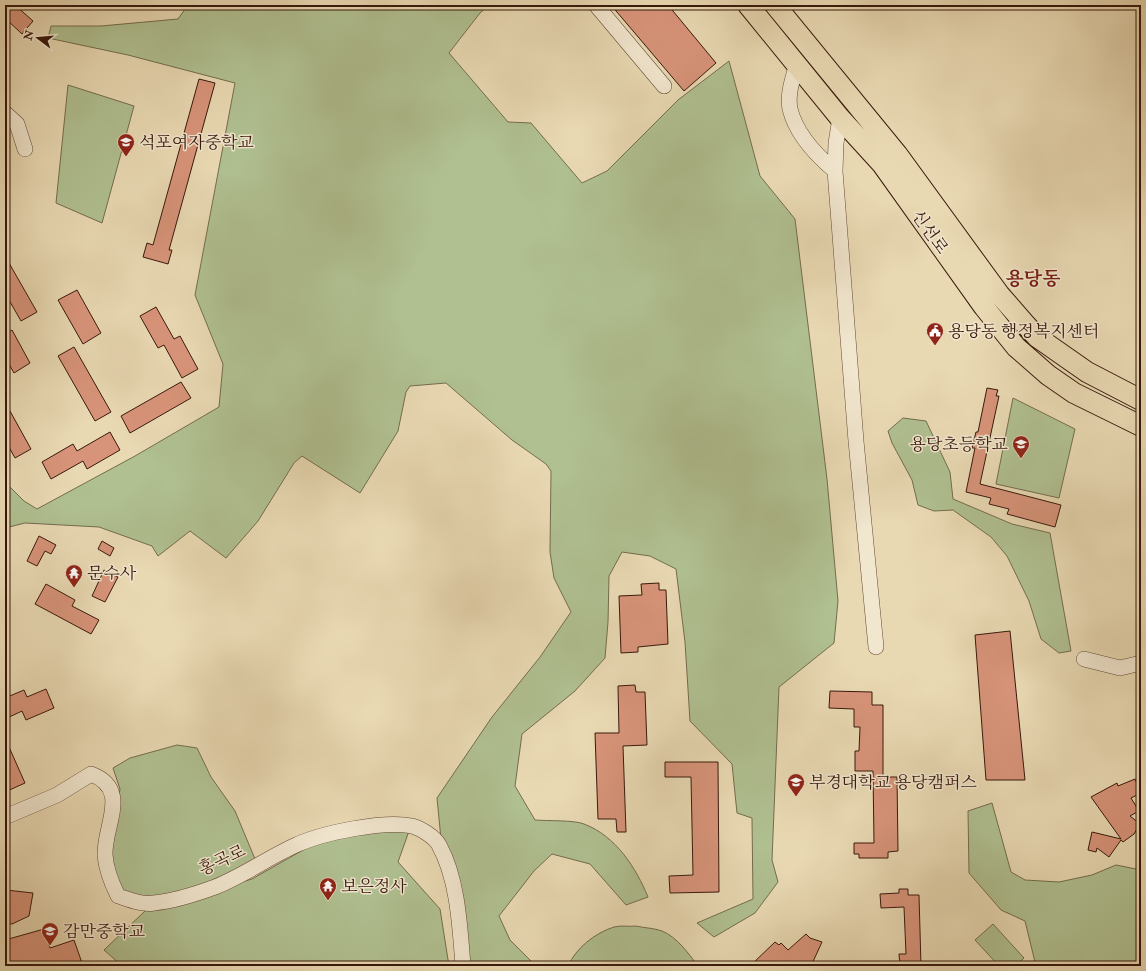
<svg xmlns="http://www.w3.org/2000/svg" width="1146" height="971" viewBox="0 0 1146 971" font-family="'IM FELL Double Pica','Noto Serif KR',serif">
	<style>
		.green { fill: #b0c091; stroke: #746c4e }
		.building { fill: #d8947a; stroke: #38180b }
		.lines { fill: none; stroke-linecap: round; stroke-linejoin: round }
		.highway-tunnel { stroke: #c6b291; stroke-width: 22; stroke-dasharray: 22 11; stroke-linecap: butt }
		.minor-casing { stroke: #644835; stroke-width: 16 }
		.major-casing { stroke: #38180b; stroke-width: 22 }
		.minor { stroke: #f1e6ce; stroke-width: 15 }
		.major { stroke: #e9d9b3; stroke-width: 20 }
		.labels { text-anchor: middle; dominant-baseline: central; stroke-width: 3; stroke-linejoin: round; paint-order: stroke }
		.poi-label { font-size: 17px; fill: #38180b; stroke: #f1e6ce; text-anchor: start }
		.street-label { font-size: 17px; fill: #38180b; stroke: #f1e6ce }
		.quarter-label { font-size: 19px; font-weight: bold; fill: #7a1f14; stroke: #f1e6ce }
	</style>
	<rect width="100%" height="100%" fill="#e9d9b3"/>
	<filter id="stains"><feTurbulence type="fractalNoise" baseFrequency=".005" numOctaves="4"/><feColorMatrix values="0 0 0 0 .2 0 0 0 0 .09 0 0 0 0 .02 0 0 0 .5 -.17"/></filter>
	<radialGradient id="worn" r=".72"><stop offset=".6" stop-color="#630" stop-opacity="0"/><stop offset="1" stop-color="#630" stop-opacity=".3"/></radialGradient>
	<!-- green -->
	<path class="green" d="M188,5H489L480,13L449,53L508,122L531,123L582,183L607,171L678,100L729,61L760,176L795,219L827,479L838,601L834,643L779,687L772,860L778,882L755,913L714,937L697,923L753,899L752,818L737,813L732,764L690,721L685,642L676,569L650,556L622,552L609,576L608,622L605,658L575,691L522,734L515,786L535,820C547,821 575,820 584,824C616,836 636,868 648,897L626,905L590,864L552,854L534,871L499,916L510,940L536,966H466L441,839L437,798L492,717L540,657L571,612L554,578L550,552L551,471L546,464L512,440L446,383L410,386L406,392L398,431L360,493L302,456L294,463L258,521L226,558L190,531L158,556L152,546L99,527L25,523L5,528V482L24,501L37,509L135,456L219,407L223,364L195,295L235,83L128,55L48,38L51,26H101L178,19Z
		M68,85L134,106L102,223L56,203Z
		M1013,398L1075,429L1059,498L996,484Z
		M903,418L926,421L950,472L953,499L1012,524L1050,533L1071,651L1059,653L1041,639L1029,601L1007,556L991,537L953,510L934,511L918,505L912,480L892,443L888,431Z
		M177,745L197,748L211,777L235,811L255,859L214,881L158,898L124,896L109,859L120,789L113,768L130,758Z
		M992,803L1011,872L1025,880L1059,882L1092,875L1116,865L1141,870V966H1036L1025,921L1001,910L969,873L968,811Z
		M366,831H409L398,862L440,909L449,966H122L104,950L146,910L252,879L310,846Z
		M993,924L1024,958L1015,966H999L975,940Z
		M636,926C644,928 654,928 662,931C677,937 688,953 698,966H568C576,948 595,933 614,927C621,925 630,927 636,926Z"/>
	<!-- building -->
	<path class="building" d="M5,5H15L33,21L22,34L5,18Z
		M611,5H668L716,63L684,91Z
		M199,79L215,83L169,250H172L168,264L143,257L147,243L153,245Z
		M5,256L37,312L21,321L5,293Z
		M77,290L101,333L83,344L58,300Z
		M156,307L174,339L180,336L198,369L182,378L164,345L158,348L140,316Z
		M12,330L30,363L14,373L5,357V334Z
		M74,347L111,412L95,421L58,356Z
		M181,382L191,398L130,433L121,416Z
		M987,388L998,390L996,396H999L980,484L1061,505L1055,527L1007,514L1009,509L989,504L991,498L966,492L975,448H972L976,432H978Z
		M5,402L31,449L15,458L5,440Z
		M110,432L120,450L87,469L83,461L51,479L42,462L73,444L77,451Z
		M39,536L56,545L51,554L45,551L37,566L27,561Z
		M102,541L114,548L110,556L98,549Z
		M104,570L118,577L105,602L92,596Z
		M659,583V590H666L668,644L638,647V652L621,653L619,596L642,595L641,584Z
		M46,584L75,600L72,606L99,620L91,634L35,604Z
		M1010,631L1025,780H986L975,635Z
		M635,685L636,692H645L647,745L623,746L626,832H617L616,819H598L595,733H619L618,686Z
		M46,689L54,708L26,720L22,711L5,719V698L24,690L27,697Z
		M830,691L872,692V705H883V777H897L898,851L888,852V858H859V854H854V843H874L873,771H855V751H859L860,727H854V709L829,708Z
		M5,738L25,783L5,792Z
		M665,762H718L719,892L670,893L669,876L693,875L691,777H665Z
		M1135,779L1141,793L1131,798L1139,811L1130,816L1140,824L1134,834L1123,842L1121,840L1109,857L1097,848L1096,852L1088,850L1092,832L1121,839L1091,797L1117,783L1118,786Z
		M899,889H908V895H919L921,966H900L899,954H906L904,907L881,908L880,894L899,893Z
		M6,890L33,893L29,916L12,924L5,923Z
		M44,929L50,948L74,940L82,963L73,966H5V940Z
		M806,934L810,938L822,942L811,966H750L775,942L779,945L781,943L788,950Z"/>
	<g class="lines">
		<!-- highway-tunnel -->
		<path class="highway-tunnel" d="M824,80L875,144"/>
		<!-- minor casing -->
		<g class="minor-casing">
			<path id="minor" d="M596,5L664,86
				M797,64C793,78 787,94 790,109C796,134 816,155 835,171
				M5,113L17,124L25,149
				M840,118L836,143L835,171L856,441L876,647
				M1084,659L1120,668L1141,663
				M5,817L57,795L91,774C131,789 104,825 105,855C106,869 112,884 118,896C130,900 142,905 154,903C174,901 196,894 215,887C243,876 269,857 296,845C322,833 384,820 412,826C420,828 435,837 439,845C458,879 460,928 463,966"/>
		</g>
		<!-- major casing -->
		<g class="major-casing">
			<path id="major" d="M748,5L840,118L882,164L984,307L1016,347L1048,375L1074,393L1141,426
				M775,5L897,154L999,294L1026,325L1037,337L1087,372L1141,400"/>
		</g>
		<!-- minor -->
		<use href="#minor" class="minor"/>
		<!-- major -->
		<use href="#major" class="major"/>
	</g>
	<!-- icons -->
	<defs>
		<g id="school-pin" transform="scale(0.9)"><path d="M0 17L-7.5 6A9.5 9.5 0 1 1 7.5 6Z" fill="#8f2418" stroke="#f1e6ce"/><path d="M0-5L7-2L0 1L-7-2ZM-4 1L0 2.5L4 1V4Q0 6-4 4Z" fill="#fff"/></g>
		<g id="civic-pin" transform="scale(0.9)"><path d="M0 17L-7.5 6A9.5 9.5 0 1 1 7.5 6Z" fill="#8f2418" stroke="#f1e6ce"/><path d="M-.6-6.5H3V-4.5H.6V-3L4-1V1h2V6H-6V1h2V-1L-.6-3ZM-1.2 2.5V6h2.4V2.5Z" fill="#fff"/></g>
		<g id="temple-pin" transform="scale(0.9)"><path d="M0 17L-7.5 6A9.5 9.5 0 1 1 7.5 6Z" fill="#8f2418" stroke="#f1e6ce"/><path d="M0-6L5-2H3V0L6.5 2.5H4V6H1.5V3h-3V6H-4V2.5H-6.5L-3 0V-2H-5Z" fill="#fff"/></g>
		<g id="university-pin" transform="scale(0.9)"><path d="M0 17L-7.5 6A9.5 9.5 0 1 1 7.5 6Z" fill="#8f2418" stroke="#f1e6ce"/><path d="M0-5L7-2L0 1L-7-2ZM-4 1L0 2.5L4 1V4Q0 6-4 4Z" fill="#fff"/></g>
	</defs>
	<g fill-rule="evenodd">
		<use href="#school-pin" x="126" y="142"/>
		<use href="#civic-pin" x="935" y="331"/>
		<use href="#school-pin" x="1021" y="444"/>
		<use href="#temple-pin" x="74" y="573"/>
		<use href="#university-pin" x="796" y="782"/>
		<use href="#temple-pin" x="328" y="886"/>
		<use href="#school-pin" x="50" y="931"/>
	</g>
	<g class="labels">
		<!-- poi labels -->
		<g class="poi-label">
			<text x="139" y="142">석포여자중학교</text>
			<text x="948" y="331">용당동 행정복지센터</text>
			<text x="1008" y="444" text-anchor="end">용당초등학교</text>
			<text x="87" y="573">문수사</text>
			<text x="809" y="782">부경대학교 용당캠퍼스</text>
			<text x="341" y="886">보은정사</text>
			<text x="63" y="931">감만중학교</text>
		</g>
		<!-- street labels -->
		<g class="street-label">
			<text transform="translate(930 232) rotate(55)">신선로</text>
			<text transform="translate(222 860) rotate(-25)">홍곡로</text>
		</g>
		<!-- quarter labels -->
		<g class="quarter-label">
			<text x="1033" y="279">용당동</text>
		</g>
	</g>
	<!-- margin -->
	<rect width="1146" height="971" fill="none" stroke="#e9d9b3" stroke-width="20"/>
	<rect x="6" y="6" width="1134" height="959" fill="none" stroke="#38180b" stroke-width="2"/>
	<rect x="10" y="10" width="1126" height="951" fill="none" stroke="#38180b"/>
	<!-- north arrow -->
	<g transform="translate(38 38) rotate(286)" stroke="#f1e6ce" stroke-width="3" paint-order="stroke">
	<path d="M0-3L7 15L0 10L-7 15Z" fill="#38180b"/>
	<text y="-6" font-size="11" font-weight="bold" text-anchor="middle" fill="#38180b">N</text>
	</g>
	<rect width="100%" height="100%" filter="url(#stains)"/>
	<rect width="100%" height="100%" fill="url(#worn)"/>
</svg>
